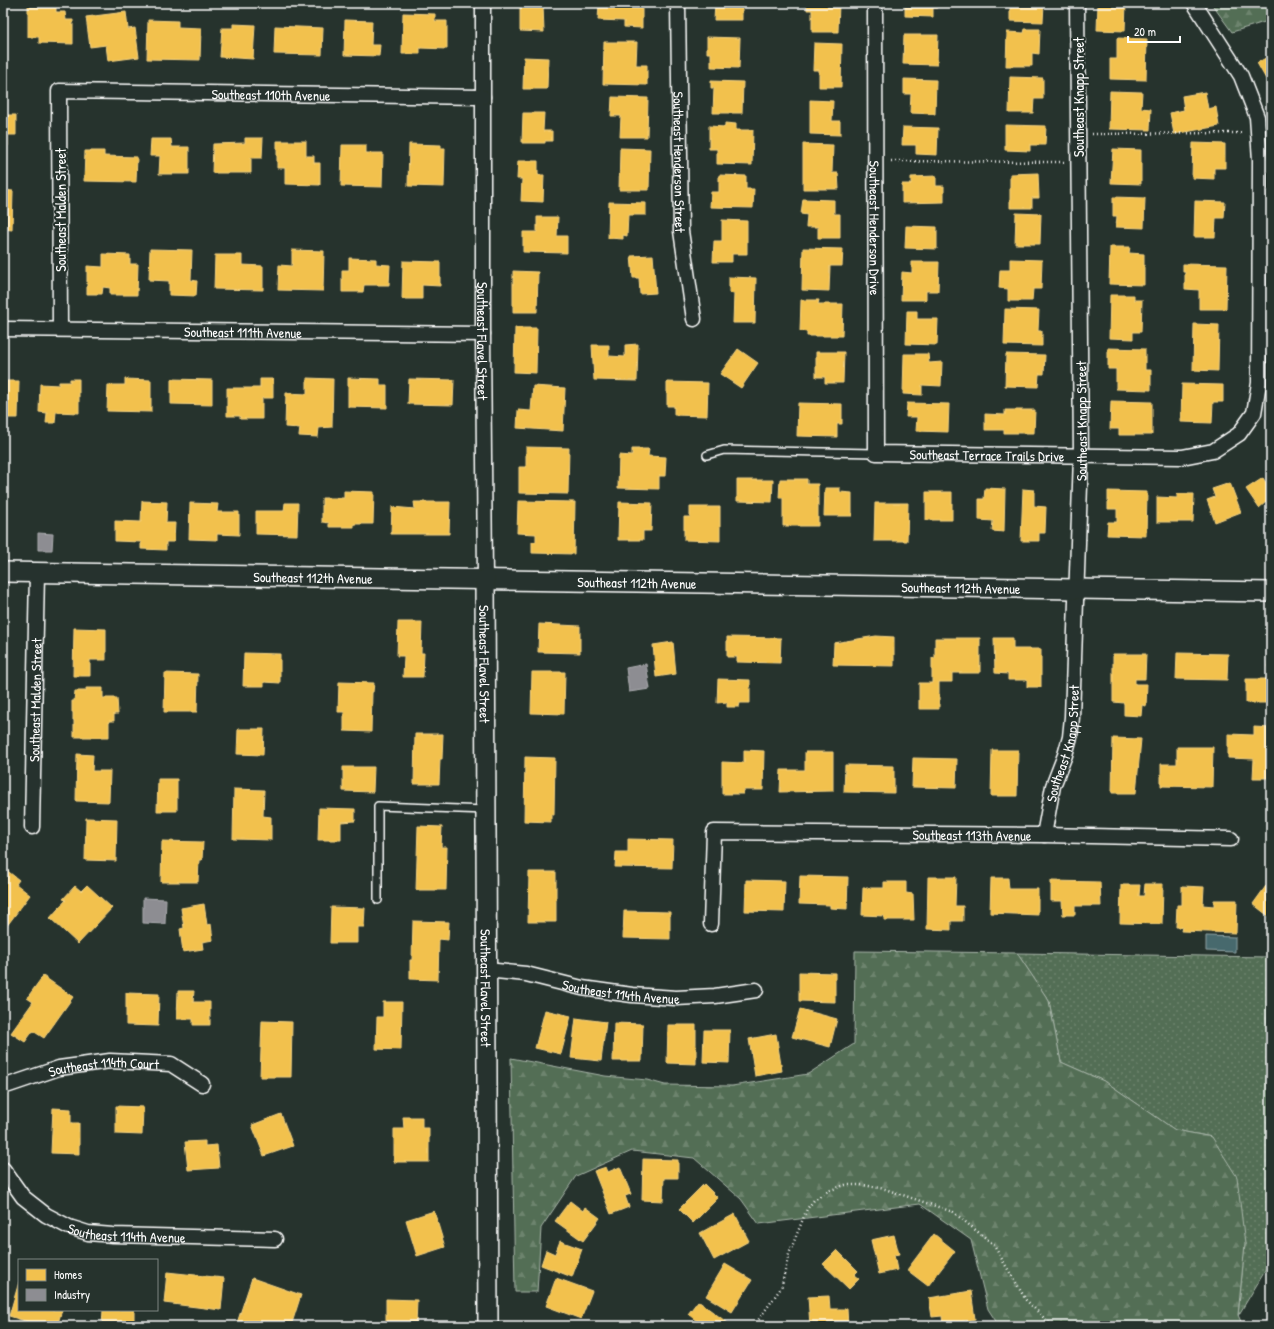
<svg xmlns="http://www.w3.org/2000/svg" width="1274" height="1329" viewBox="0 0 1274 1329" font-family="'Patrick Hand',sans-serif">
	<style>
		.green { fill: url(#green-dots); stroke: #a9b6aa }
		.forest { fill: url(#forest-firs); stroke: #a9b6aa }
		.water { fill: #47696d; stroke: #91a5a7 }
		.homes { fill: #f2c14e; stroke: #f6d483 }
		.industry { fill: #8d8d92; stroke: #afafb3 }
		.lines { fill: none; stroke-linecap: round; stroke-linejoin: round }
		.lane-casing { stroke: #fff; stroke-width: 10 }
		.street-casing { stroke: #fff; stroke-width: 17 }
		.secondary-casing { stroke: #fff; stroke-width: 22 }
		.path { stroke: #fff; stroke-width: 2.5; stroke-dasharray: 1 3; stroke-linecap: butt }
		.lane { stroke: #26332d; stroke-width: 7 }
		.street { stroke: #26332d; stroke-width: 14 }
		.secondary { stroke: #26332d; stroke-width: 19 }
		.labels { text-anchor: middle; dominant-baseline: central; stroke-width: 4; stroke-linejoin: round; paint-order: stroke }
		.street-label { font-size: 14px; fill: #fff; stroke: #26332d }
	</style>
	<defs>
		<pattern id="green-dots" width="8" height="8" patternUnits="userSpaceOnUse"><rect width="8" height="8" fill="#536e55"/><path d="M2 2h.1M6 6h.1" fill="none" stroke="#6d846e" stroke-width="1.8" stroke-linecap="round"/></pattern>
		<pattern id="forest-firs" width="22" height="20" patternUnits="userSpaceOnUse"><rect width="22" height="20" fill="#536e55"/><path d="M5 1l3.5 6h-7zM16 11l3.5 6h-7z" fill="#6d846e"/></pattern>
	</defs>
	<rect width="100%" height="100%" fill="#26332d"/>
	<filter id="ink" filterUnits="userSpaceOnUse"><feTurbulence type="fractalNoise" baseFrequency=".025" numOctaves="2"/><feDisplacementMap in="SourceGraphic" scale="8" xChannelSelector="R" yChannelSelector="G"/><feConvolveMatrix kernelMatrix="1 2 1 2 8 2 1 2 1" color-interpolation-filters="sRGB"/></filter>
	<g filter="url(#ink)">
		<!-- green -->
		<path class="green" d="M1017,953L1269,957L1267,1022L1271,1028V1261L1238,1316L1245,1244L1212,1137L1175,1130L1106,1082L1061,1062L1049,1001Z"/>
		<!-- forest -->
		<path class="forest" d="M1211,3H1271V20L1232,32Z
			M855,951L1017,953L1049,1001L1061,1062L1106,1082L1175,1130L1212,1137L1237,1177L1245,1244L1238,1315L1243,1326H999L988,1309L971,1240L920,1204L759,1224L741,1199L694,1158L632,1151L576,1176L541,1228L537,1292H515L511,1058L605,1076L647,1080L665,1085L732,1086L808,1074L854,1044Z"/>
		<!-- water -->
		<path class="water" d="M1206,936L1235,937V952L1206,951Z"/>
		<!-- homes -->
		<path class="homes" d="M520,3L543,5L544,32L520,31Z
			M599,3H642V28L624,27V21L598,20Z
			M715,3H742V20H714Z
			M807,3H839L838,32H812V10H807Z
			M905,3H937V8H933V17L905,16Z
			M1010,3L1044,4L1043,22L1010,21Z
			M1098,3H1126L1125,31L1097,30Z
			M28,6H56V12H65L66,20H73V44L39,43V37H28Z
			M126,12L128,29L135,28L139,57L108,61L106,45L90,47L86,17Z
			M403,13L435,14V21H447V49L420,48V54H402Z
			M148,20L178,21V27L201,28L200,60L147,59Z
			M345,20L372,21L371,45H380L379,56L344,55Z
			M233,24L255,25L253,59L220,57L222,28H233Z
			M275,26L323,28L322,55L274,54Z
			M1025,29H1040L1039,54L1032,53V66H1006L1007,32L1024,33Z
			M904,35H938L937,65L903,64Z
			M707,37L740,38L739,68L711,67V53H707Z
			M1117,38L1147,39L1146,80L1110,79V59H1117Z
			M604,42H637L636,65H647V85L603,84Z
			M814,43L842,44L841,87H819V70H813Z
			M1271,55V88L1257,63Z
			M524,57L548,58L547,89H523Z
			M1010,77L1043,78V99H1034L1033,113H1009Z
			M904,79L936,80L935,114L910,113L911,94H904Z
			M711,81L743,82L742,113H713L714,88H711Z
			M1110,91L1142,92L1141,108L1151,109L1150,130L1109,129Z
			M1205,92L1208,109L1216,107L1219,126L1174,134L1170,113L1184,110L1182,96Z
			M612,97L648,98L647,137H620L621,116H611Z
			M810,100L833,101L832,121H840V135L810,134Z
			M523,113H544L543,131H552V141H545V143H522Z
			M3,115H16V135H8V146H3Z
			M725,123L736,124V130H753L752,165L717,164V149H709V126L725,127Z
			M1005,125L1046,126L1045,145H1030V151L1005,150Z
			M903,127L938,128L937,155L916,154V145H902Z
			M245,138H263L262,158H251V173H212L213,144L245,143Z
			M151,139H171L172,147H189V174H159L160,156H150Z
			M277,141H306V156H314V163H320V185L285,184V168H277Z
			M1193,143L1225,144V168H1214V179L1192,178Z
			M409,144L441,145V148H445L444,187L408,186Z
			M803,144L833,145L832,173H838L839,189H803Z
			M342,145H366V153H383L382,187L341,186Z
			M620,148L650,149L649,190H619Z
			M1113,149L1141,150V184L1111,183Z
			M85,151H104V156L137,157L136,182L84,181Z
			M518,161H538V175H544L543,202L521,201L522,179H517Z
			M1038,173L1039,198H1032V208H1010V174Z
			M719,175L746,176V189H754L753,208L710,207L711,192H719Z
			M936,176V186H944V202L902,203V184H911V177Z
			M3,190L13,191L12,230L3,229Z
			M1113,197L1145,198L1144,228L1116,227L1117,216H1113Z
			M803,199L834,200V214H840V238H818V227H806L807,215L801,214Z
			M1195,201L1225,202L1224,218H1216L1215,237H1194Z
			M609,202L646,203V215H628L627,236L623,235V239L608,238Z
			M1016,213L1041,214L1040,244H1015Z
			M537,217H558L557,236H567V253L523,252V232H537Z
			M722,220L747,221V254H732V262H713L714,241H722Z
			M906,226L937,227V249L905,248Z
			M1110,247H1130L1129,253L1144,254V285L1109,284Z
			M803,248L843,249L842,266H830L829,291L802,290Z
			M150,249L192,250L191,280L197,281L196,296L169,295V281L149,280Z
			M292,250L324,251L323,291L278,290L279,265L292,266Z
			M103,254L130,255V264H138L137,295H110V288L103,287L102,294H87V266L103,267Z
			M215,255H242V265L263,266V290L214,289Z
			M653,255L656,293L640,294L639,278H633L631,256Z
			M349,258L376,259V264L390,265L389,285H364L363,292H342V270H349Z
			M1010,259L1042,260L1041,289H1033L1032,301H1008V289L999,288L1000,270H1010Z
			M403,261L440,262V286L422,285V299H402Z
			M912,262H939L938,291H926V300H901L902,272L912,273Z
			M1183,264L1227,265L1226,309H1199V290L1185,289V272H1183Z
			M513,271L538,272L537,312H513Z
			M729,277L756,278L755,323H733L734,294L729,293Z
			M1110,295H1134V300H1142L1141,332H1133V339L1109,338Z
			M801,300H819L818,304H843L842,336H807V332L800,331Z
			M1005,309L1039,310L1038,331H1042V346L1004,345Z
			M907,311H917V319H938L937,345L906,344Z
			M1194,324L1219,325L1218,371L1193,370Z
			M515,328H537L536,373L514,372Z
			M638,344L637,381L594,380L592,345H609V356L625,357V345Z
			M1108,348L1145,349V370H1151V390L1116,389V369H1108Z
			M738,349L758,363L741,388L720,374Z
			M816,352H844L843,383H825V377H816Z
			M904,354H928L929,363L942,362L941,386L922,385V395L903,394Z
			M1006,354L1045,355L1044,374H1039L1038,387L1005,386Z
			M307,378L333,379L332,427L319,428L318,437L299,436L300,428L285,427L286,393L307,394Z
			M348,378L380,379V385H387V408L348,407Z
			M70,379H79V413L56,412L55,423H46L47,413L39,412L40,384L59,385V382H70Z
			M125,379L151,380V412L107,411L108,385H125Z
			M171,379L212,380V405L171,404Z
			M260,379H273V398H262V419H240V416H227V388H260Z
			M409,379L454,380L453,405L408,404Z
			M3,381H19L18,418H5V406H3Z
			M667,382L708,383L707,416L674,415V406H667Z
			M1182,384L1223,385V402H1213L1212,423L1181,422Z
			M533,386L565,388L563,431L517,428L518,410L531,411Z
			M1111,401L1152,402V435H1119V429H1110Z
			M798,403L842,404V424H837V437L797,436Z
			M907,403L949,404L948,432L916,431L917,417H906Z
			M1005,410H1035L1034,433H1004V430H985V414L1005,415Z
			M526,447L569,448L568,494L519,493V467H526Z
			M632,449H649L648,456L666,457L665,476H659V489L618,488L619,455L632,456Z
			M1263,478L1269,487L1271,486V510L1266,502L1259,508L1246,489Z
			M780,479H807V484H818V526H783V498H779Z
			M737,480H773L772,502L737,501Z
			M3,481L4,489H7L6,536H3Z
			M1230,483L1241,512L1215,522L1207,500L1215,497L1212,489Z
			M825,488H840V492L852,493V516H824Z
			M985,488L1005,489L1004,532L992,531L993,521L979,520V499H984Z
			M1023,489L1034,490V506L1046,507L1045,533H1039V541H1021Z
			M344,491L374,492L373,524H354V527H329V523L322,522V498H344Z
			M1108,491L1147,492L1146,536L1107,535L1108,522H1117V509H1108Z
			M926,492H952V520H926Z
			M1177,494H1194L1193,522H1157V497L1177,498Z
			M142,501L167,502L166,523H175L174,542H166V550L141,549V542L115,541V521L141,522Z
			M518,501L575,502L574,554L532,553V542H536V534L517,533Z
			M414,502H450L449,534H391L392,507L415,509Z
			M619,502L652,503L651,531H643V540H618Z
			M190,503L218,504L217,512H239V535L217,534V540L189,539Z
			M285,503H298L297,535L256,534V511H284Z
			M875,503H908L907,541H874Z
			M690,507H720V541L684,540V517H690Z
			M398,622H422L421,653H424L423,677H403L404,656H397Z
			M539,624L580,626V653L538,652Z
			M74,628L106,629V660H90V676H73Z
			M876,636L894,637V666L833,665L834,643Z
			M727,637L781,638L780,663L737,662V657H727Z
			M935,638H980V673H952V682H939V709H919V683H932V658H935Z
			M994,638H1013V649H1041V687H1027V680H1008V674L995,673Z
			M673,642L676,674L656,677L653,645Z
			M244,653L280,654V683L264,682V686H243Z
			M1177,653L1228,654L1227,680L1176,679Z
			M1113,654H1146L1145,679H1135V684H1147L1146,706L1142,705L1141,716L1124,715V703L1113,702Z
			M1268,662H1271V710L1268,711V703H1246V679H1269Z
			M532,672H565L564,714L531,713Z
			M165,673L198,674L197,712H164Z
			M718,679L750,680V703H740L739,707H727V702L717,703Z
			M339,682L374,683L373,692H372L371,732L344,731V712H338Z
			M86,688H103V698H117L118,714H114V721H109V737H74V720H73V712H72V701H74L75,691H86Z
			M1254,727L1271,728V778H1253L1254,759L1228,758V734L1254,735Z
			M238,729H264L263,755L237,754Z
			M415,734H443L442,759H440L439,784H414Z
			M1113,738L1141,739L1136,793H1112Z
			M1177,747H1213L1212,787L1161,786V764H1177Z
			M744,750L764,751L763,790H744L743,794H722V762L744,763Z
			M992,750H1018L1017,796H991Z
			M805,752H833V791L780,792L781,770H805Z
			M77,754L93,755L92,771H110L109,802L76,801Z
			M525,757L555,758L554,815H551V822L524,821Z
			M913,758L957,759L956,788L912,787Z
			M845,765L894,766V793L844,792Z
			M343,767H374L373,792L343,791Z
			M158,779H177V811H157Z
			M234,789L264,790L263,816L271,817V840L233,839Z
			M319,808L355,809V821L341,822V840H318Z
			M86,818L117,819L116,861L85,860Z
			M418,826L442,827L441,847H447L446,890H416Z
			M628,839L673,840L672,868L615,867L616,852H628Z
			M162,841L203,842L202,860H199L198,882H161Z
			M5,869L19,880L16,884L30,895L3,931V872Z
			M529,872H556V922H528Z
			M800,876L848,877L847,909L830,908V905L799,904Z
			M928,877H956L955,906H963V921H951V930L927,929Z
			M991,878H1008L1009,889H1038V915L990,913Z
			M746,880L785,881L784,912L745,911Z
			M1051,881L1100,882L1101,906H1075V915H1063L1062,901H1051Z
			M884,882H906V893L913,894L914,920H884V916L862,915L863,888H884Z
			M1145,884H1163L1162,924L1120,923L1121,885H1140L1139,896H1144Z
			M87,885L112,908L78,944L50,918L66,900L63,899L75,886L81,891Z
			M1182,886L1204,887L1203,905L1214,906V900H1237L1236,933L1181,931L1182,927H1176L1177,905H1182Z
			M1266,886L1271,889V918L1253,904Z
			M204,904L207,925L211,924L213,940L202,942L203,949L183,952L180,929L184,928L181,908Z
			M331,907L365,908L364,927H357V943H330Z
			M624,911L670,912V939L623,938Z
			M413,921L449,922L448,940L439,939L438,980L410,979V960H412Z
			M799,972L835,973V1002L799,1001Z
			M43,976L73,997L44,1038L33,1031L25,1042L11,1033L33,1002L27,998Z
			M178,991H194L193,1002H210V1025H193V1019H177Z
			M126,993L159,994L158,1026L126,1025Z
			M383,1002H402L401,1050L376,1049L377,1017H383Z
			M800,1009L837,1019L830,1047L792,1037Z
			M545,1010L571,1016L561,1054L535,1048Z
			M576,1018L606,1022L601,1061L571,1058Z
			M262,1021L292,1022L291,1077H260Z
			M614,1023L643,1024L642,1061H613Z
			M668,1025H696V1064L667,1063Z
			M704,1030H730L729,1063L703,1062Z
			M776,1034L782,1071L755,1076L749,1039Z
			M116,1106L143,1107L142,1135L116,1134Z
			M53,1108L71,1109V1123H79V1154L51,1153Z
			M281,1114L293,1146L264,1156L252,1125Z
			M403,1117H422V1128H429V1162H394V1129H404Z
			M205,1141V1146L217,1145L219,1168L188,1170L185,1142Z
			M643,1159L678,1160V1178H664L663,1201L642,1200Z
			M606,1167L608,1172L620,1167L631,1194L625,1196L629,1207L611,1214L594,1171Z
			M704,1184L718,1198L693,1223L679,1209Z
			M570,1201L583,1211L585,1207L600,1218L583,1241L555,1221Z
			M434,1211L445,1247L417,1256L406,1220Z
			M735,1214L749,1241L714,1260L700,1233Z
			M934,1234L955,1251L928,1286L907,1270Z
			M894,1235L899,1254L894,1255L897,1270L879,1274L871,1240Z
			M560,1241L582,1249L572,1277L541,1265L546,1250L555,1254Z
			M837,1250L858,1271L854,1275L859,1279L849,1289L823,1264Z
			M725,1264L752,1280L732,1312L706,1296Z
			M167,1272L224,1278L221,1310L164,1303Z
			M252,1278L301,1295L291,1326H236Z
			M556,1278L592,1291L581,1319L546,1306Z
			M19,1282V1310H62L57,1326H37L38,1325L9,1316Z
			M971,1291L975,1319L943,1325L942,1316L932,1317L929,1298Z
			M829,1296L830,1309H847L848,1326H810L808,1297Z
			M386,1299L417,1300L416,1326H386Z
			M698,1301L732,1326H703L688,1314Z
			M103,1310H134V1326H102Z"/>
		<!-- industry -->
		<path class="industry" d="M38,533L53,534L52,550H38Z
			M646,664L650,689L629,692L626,668Z
			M143,898L166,899L165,924L143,923Z"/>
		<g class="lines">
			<!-- lane casing -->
			<g class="lane-casing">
				<path id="lane" d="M707,455L724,450L876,453
					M378,900V806L486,810"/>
			</g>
			<!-- street casing -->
			<g class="street-casing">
				<g id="street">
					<path id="s1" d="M483,3V334L485,579"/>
					<path id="s2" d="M678,3L681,231L694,319"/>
					<path id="s3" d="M875,3L876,453L1182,457L1213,451L1239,434L1254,413L1259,383L1260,160L1257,117L1241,76L1194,3"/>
					<path id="s4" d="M3,329L483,334"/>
					<path id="s5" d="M60,329L59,91L483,97"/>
					<path id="s6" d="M32,827L37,573"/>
					<path id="s7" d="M1044,835L1053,786L1065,755L1070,737L1072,717L1081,456L1077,3"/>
					<path id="s8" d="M711,924L714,832L1044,835L1231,839"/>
					<path id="s9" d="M486,970L526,974L582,988L632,995L676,998L715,996L756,990"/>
					<path id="s10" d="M3,1087L59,1068L110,1061L171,1064L202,1084"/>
					<path id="s11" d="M3,1169L23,1197L46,1215L69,1227L88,1233L113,1235L275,1239"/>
				</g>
			</g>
			<!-- secondary casing -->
			<g class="secondary-casing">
				<g id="secondary">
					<path id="s12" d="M3,572L1271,592"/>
					<path id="s13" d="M485,579L488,1326"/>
				</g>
			</g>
			<!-- path -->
			<path class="path" d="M1092,134L1243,133
				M891,161L1064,162
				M754,1326L781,1288L789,1254L807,1209L814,1200L828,1191L845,1185H863L885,1189L953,1212L993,1244L1026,1300L1052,1326"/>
			<!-- lane -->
			<use href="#lane" class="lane"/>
			<!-- street -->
			<use href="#street" class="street"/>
			<!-- secondary -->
			<use href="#secondary" class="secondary"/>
		</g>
	</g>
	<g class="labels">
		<!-- street labels -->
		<g class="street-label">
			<text stroke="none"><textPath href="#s5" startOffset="450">Southeast 110th Avenue</textPath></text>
			<text transform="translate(1078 97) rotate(-90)">Southeast Knapp Street</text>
			<text stroke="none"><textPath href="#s2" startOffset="159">Southeast Henderson Street</textPath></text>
			<text transform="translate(60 210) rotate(-90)">Southeast Malden Street</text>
			<text stroke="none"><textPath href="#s3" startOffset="225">Southeast Henderson Drive</textPath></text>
			<text stroke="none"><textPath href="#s4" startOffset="240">Southeast 111th Avenue</textPath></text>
			<text stroke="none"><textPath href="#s1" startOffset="338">Southeast Flavel Street</textPath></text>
			<text stroke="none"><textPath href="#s7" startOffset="418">Southeast Knapp Street</textPath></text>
			<text stroke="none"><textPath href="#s3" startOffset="561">Southeast Terrace Trails Drive</textPath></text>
			<text stroke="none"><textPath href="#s12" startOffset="310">Southeast 112th Avenue</textPath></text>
			<text stroke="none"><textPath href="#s12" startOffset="634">Southeast 112th Avenue</textPath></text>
			<text stroke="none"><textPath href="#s12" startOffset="958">Southeast 112th Avenue</textPath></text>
			<text stroke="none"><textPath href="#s13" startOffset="85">Southeast Flavel Street</textPath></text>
			<text stroke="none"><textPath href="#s6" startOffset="127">Southeast Malden Street</textPath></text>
			<text stroke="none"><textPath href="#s7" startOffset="94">Southeast Knapp Street</textPath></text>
			<text stroke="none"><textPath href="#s8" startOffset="350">Southeast 113th Avenue</textPath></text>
			<text stroke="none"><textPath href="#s13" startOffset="409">Southeast Flavel Street</textPath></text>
			<text stroke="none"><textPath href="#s9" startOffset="137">Southeast 114th Avenue</textPath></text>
			<text stroke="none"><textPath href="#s10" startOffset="104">Southeast 114th Court</textPath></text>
			<text stroke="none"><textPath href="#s11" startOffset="148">Southeast 114th Avenue</textPath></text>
		</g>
	</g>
	<!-- margin -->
	<rect width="1274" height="1329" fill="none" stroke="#26332d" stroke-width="16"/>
	<rect x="8" y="8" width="1258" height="1313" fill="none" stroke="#fff" stroke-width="1.5" filter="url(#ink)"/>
	<!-- legend -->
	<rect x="18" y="1259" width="140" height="52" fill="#26332d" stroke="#7d8581"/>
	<rect x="26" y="1269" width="20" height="12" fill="#f2c14e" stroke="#7d8581"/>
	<text x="54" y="1279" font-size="12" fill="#ffffff">Homes</text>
	<rect x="26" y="1289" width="20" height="12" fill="#8d8d92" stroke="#7d8581"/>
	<text x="54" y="1299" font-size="12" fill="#ffffff">Industry</text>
	<!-- scale -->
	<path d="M1128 36v6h52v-6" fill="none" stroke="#ffffff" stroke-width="2"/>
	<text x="1134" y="36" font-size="12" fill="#ffffff" stroke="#26332d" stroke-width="3" paint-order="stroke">20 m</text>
</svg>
